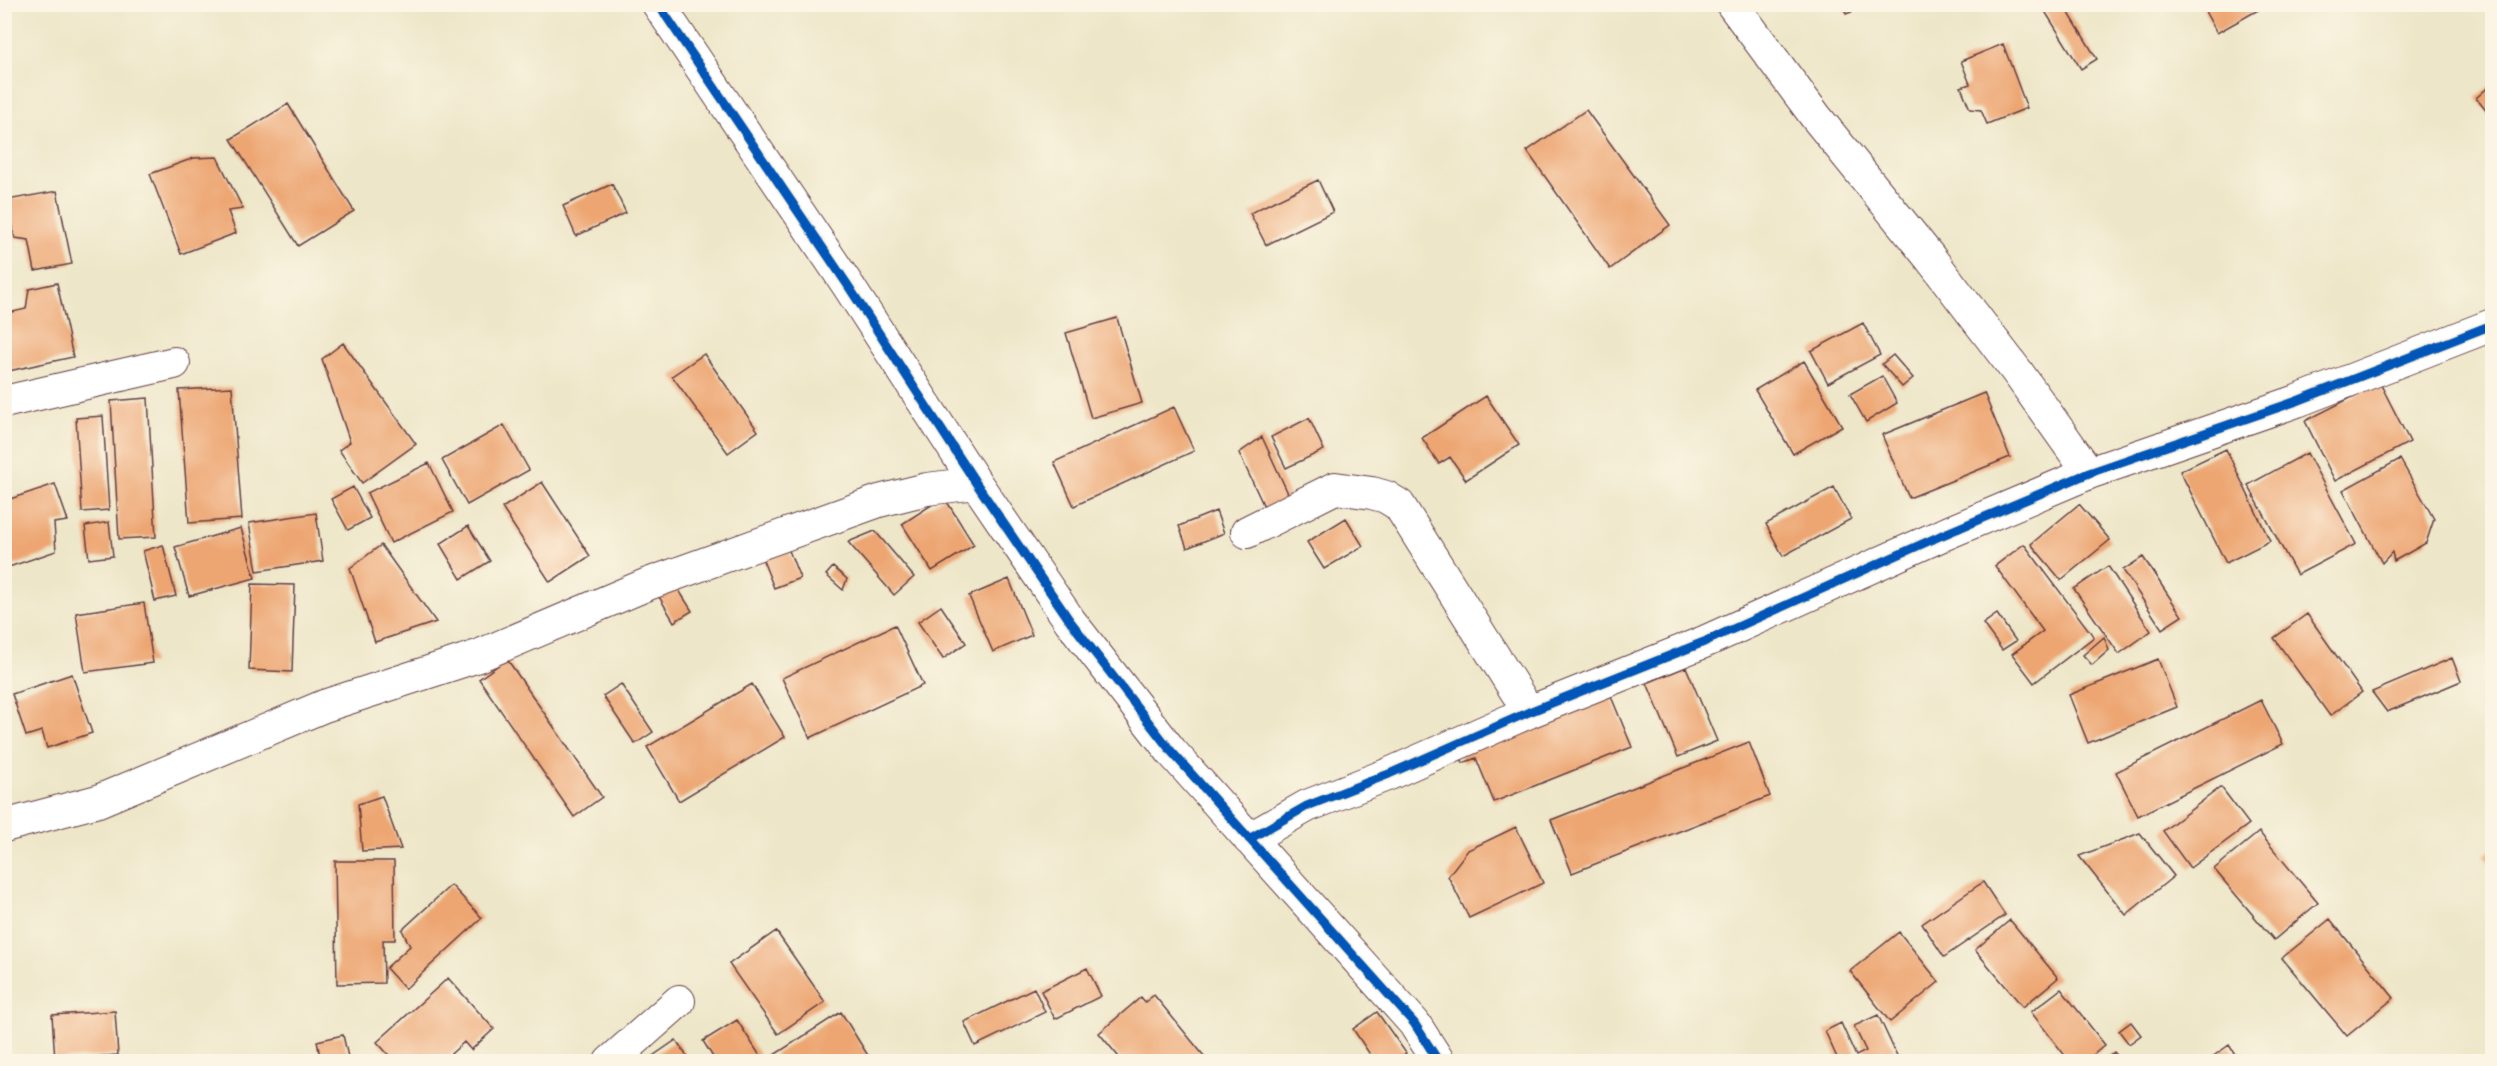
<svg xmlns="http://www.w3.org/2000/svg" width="2497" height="1066" viewBox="0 0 2497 1066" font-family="Delius,sans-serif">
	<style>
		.building { fill: #eda672 }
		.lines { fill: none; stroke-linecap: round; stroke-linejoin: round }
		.street-casing { stroke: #623d43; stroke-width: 34 }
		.street { stroke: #fff; stroke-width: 32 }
		.cycleway-casing { stroke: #fcf5e5; stroke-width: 13 }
		.cycleway { stroke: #0057b8; stroke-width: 9 }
	</style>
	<rect width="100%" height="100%" fill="#fcf5e5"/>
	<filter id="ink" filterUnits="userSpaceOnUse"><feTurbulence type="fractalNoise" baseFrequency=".0167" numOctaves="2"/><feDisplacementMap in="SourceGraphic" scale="12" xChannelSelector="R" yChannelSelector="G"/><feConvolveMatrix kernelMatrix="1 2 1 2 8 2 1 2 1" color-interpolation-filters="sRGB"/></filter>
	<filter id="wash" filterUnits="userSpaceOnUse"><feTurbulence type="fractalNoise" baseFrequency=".008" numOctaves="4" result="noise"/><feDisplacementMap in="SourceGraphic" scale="24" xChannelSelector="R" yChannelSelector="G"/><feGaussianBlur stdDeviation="1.35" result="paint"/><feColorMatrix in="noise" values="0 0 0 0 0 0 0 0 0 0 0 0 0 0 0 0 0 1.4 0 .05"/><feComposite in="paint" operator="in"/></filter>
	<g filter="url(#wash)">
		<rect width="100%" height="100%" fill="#ede6c8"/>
		<g id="blocks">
			<!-- building -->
			<path class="building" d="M1843,4H1870V5L1846,14Z
				M2201,4H2269L2217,33Z
				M2041,5H2064L2097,59L2081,69Z
				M2003,44L2027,108L1987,124L1981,110L1970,109L1961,87L1970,84L1961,61Z
				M2492,84V118L2476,98Z
				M288,104L354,211L298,246L231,139Z
				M1586,110L1670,225L1610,269L1527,151Z
				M217,157L243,209L228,211L236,233L181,254L150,174L194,158Z
				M1318,180L1333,212L1266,245L1250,213Z
				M612,184L626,213L576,236L563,206Z
				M57,191L72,264L35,271L29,240L15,238L7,200Z
				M57,283L73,357L4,372V314L26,309L29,289Z
				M1117,318L1142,403L1091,418L1066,333Z
				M1863,323L1880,355L1828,383L1811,351Z
				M343,343L416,444L362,483L339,450L350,442L322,359Z
				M704,354L758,431L728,453L672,376Z
				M1893,355L1913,378L1902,387L1882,364Z
				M1804,361L1842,426L1793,454L1755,390Z
				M1882,376L1897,403L1866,422L1850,394Z
				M2380,383L2410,442L2335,481L2305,421Z
				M232,387L242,519L189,523L179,390Z
				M1984,393L2010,457L1909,498L1882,435Z
				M1486,396L1519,445L1466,480L1450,457L1439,464L1422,438Z
				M148,398L156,537L119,539L111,401Z
				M1174,407L1194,451L1074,506L1054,462Z
				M103,416L109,510L82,512L76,418Z
				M1309,418L1324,450L1286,468L1271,437Z
				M504,425L529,470L467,505L442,460Z
				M1262,437L1292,502L1268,515L1239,453Z
				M2226,449L2270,541L2226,563L2180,471Z
				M2307,453L2356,544L2297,575L2248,485Z
				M2400,459L2434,519L2426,543L2394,561L2392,552L2382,563L2343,490Z
				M429,463L453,512L391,543L367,493Z
				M542,482L590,556L550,582L502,508Z
				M55,484L68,521L54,523L56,551L6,568L4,501Z
				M353,487L370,518L348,530L331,499Z
				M1834,487L1851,519L1783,556L1766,524Z
				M944,497L974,545L932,571L902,524Z
				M2079,504L2110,540L2061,580L2031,544Z
				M1216,511L1224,533L1187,548L1179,526Z
				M316,513L323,561L257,571L249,523Z
				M1346,518L1363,546L1324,569L1307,542Z
				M109,522L113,556L89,559L85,526Z
				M468,526L490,561L461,579L440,544Z
				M241,528L255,578L189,596L175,547Z
				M875,531L914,577L894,595L848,542Z
				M2024,544L2094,637L2034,683L2012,654L2043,631L1995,566Z
				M163,545L176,596L155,601L143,551Z
				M381,545L436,622L375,642L350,568Z
				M788,548L800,578L774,588L762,558Z
				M2143,557L2182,616L2162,629L2123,570Z
				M2108,566L2151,631L2119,654L2074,589Z
				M833,567L847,579L843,590L826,575Z
				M1009,579L1032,635L993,652L969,596Z
				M252,584L295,585L292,672L249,670Z
				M675,584L692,611L674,622L658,595Z
				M144,603L153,663L85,672L76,613Z
				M941,606L966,643L943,659L918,622Z
				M1997,614L2016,641L2002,650L1983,624Z
				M2307,614L2362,692L2330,716L2274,638Z
				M895,625L923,685L810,738L782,678Z
				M2104,637L2109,650L2092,665L2083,655Z
				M2452,658L2461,681L2387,712L2372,692Z
				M507,659L602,797L574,817L479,679Z
				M2158,659L2177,707L2088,743L2069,695Z
				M1686,667L1717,741L1678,757L1647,683Z
				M72,674L92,733L47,748L42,731L26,736L12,694Z
				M621,684L653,732L635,744L603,696Z
				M752,684L785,737L679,801L647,747Z
				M1610,694L1632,747L1494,802L1476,758L1463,763L1460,755Z
				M2261,700L2283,744L2138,816L2116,772Z
				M4,713L10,732L4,733Z
				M1749,742L1770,796L1572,873L1551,820Z
				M2221,787L2249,824L2190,868L2163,831Z
				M382,796L401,849L362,851L358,804Z
				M1516,827L1543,883L1469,918L1448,876L1468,850Z
				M2259,832L2318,903L2274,940L2214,869Z
				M2140,833L2174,876L2126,915L2079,856Z
				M2492,849V867L2484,855Z
				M335,861H394L395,940H383L384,983L337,984Z
				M1983,882L2005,915L1944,957L1922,924Z
				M451,885L482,918L405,989L386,968L410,946L402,930Z
				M2330,919L2394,998L2347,1036L2282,958Z
				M2010,920L2058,978L2023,1007L1975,950Z
				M776,931L825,1002L778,1034L729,964Z
				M1899,932L1939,982L1890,1022L1850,971Z
				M1087,968L1101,996L1055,1019L1041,991Z
				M448,978L494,1029L471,1050L464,1042L442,1062H395L377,1042Z
				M1034,988L1045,1012L975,1046L964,1022Z
				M2061,989L2105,1045L2085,1062H2070L2031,1012Z
				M1154,995L1209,1062H1123L1099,1033L1141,997L1145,1002Z
				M115,1011L118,1055L55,1060L52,1015Z
				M841,1012L872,1062H778L774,1055Z
				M1377,1012L1406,1053L1394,1062H1375L1353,1029Z
				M1878,1015L1900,1062H1839L1825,1031L1841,1023L1856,1056L1866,1051L1854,1026Z
				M737,1020L764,1062H716L703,1041Z
				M2131,1022L2141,1035L2129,1044L2119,1031Z
				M343,1035L348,1057L321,1062L317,1041Z
				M676,1040L691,1062H644Z
				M2229,1045L2240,1062H2210L2208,1060Z
				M2114,1052L2123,1062H2103Z"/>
		</g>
	</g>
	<g filter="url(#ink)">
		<use href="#blocks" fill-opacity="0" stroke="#623d43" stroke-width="1.5"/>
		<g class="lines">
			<!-- street casing -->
			<g class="street-casing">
				<path id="street" d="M658,4L847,284L976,483L1070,621L1171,751L1414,1023L1439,1062
					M1732,4L1816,117L1931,259L2018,373L2089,473
					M4,402L174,363
					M1247,532L1335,488L1372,493L1386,497L1399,505L1529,712
					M4,826L98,801L324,706L478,656L648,584L879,501L927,489L976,483
					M1249,839L1307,806L1389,774L1529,712L1704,642L1940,536L2089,473L2297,401L2492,325
					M610,1062L679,1001"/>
			</g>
			<!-- street -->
			<use href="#street" class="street"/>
			<!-- cycleway casing -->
			<g class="cycleway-casing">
				<path id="cycleway" d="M658,4L847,284L976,483L1070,621L1171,751L1414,1023L1439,1062
					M1249,839L1307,806L1389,774L1529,712L1704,642L1940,536L2089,473L2297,401L2492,325"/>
			</g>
			<!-- cycleway -->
			<use href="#cycleway" class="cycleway"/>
		</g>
	</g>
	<!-- margin -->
	<rect width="2497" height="1066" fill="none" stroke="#fcf5e5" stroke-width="24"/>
</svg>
